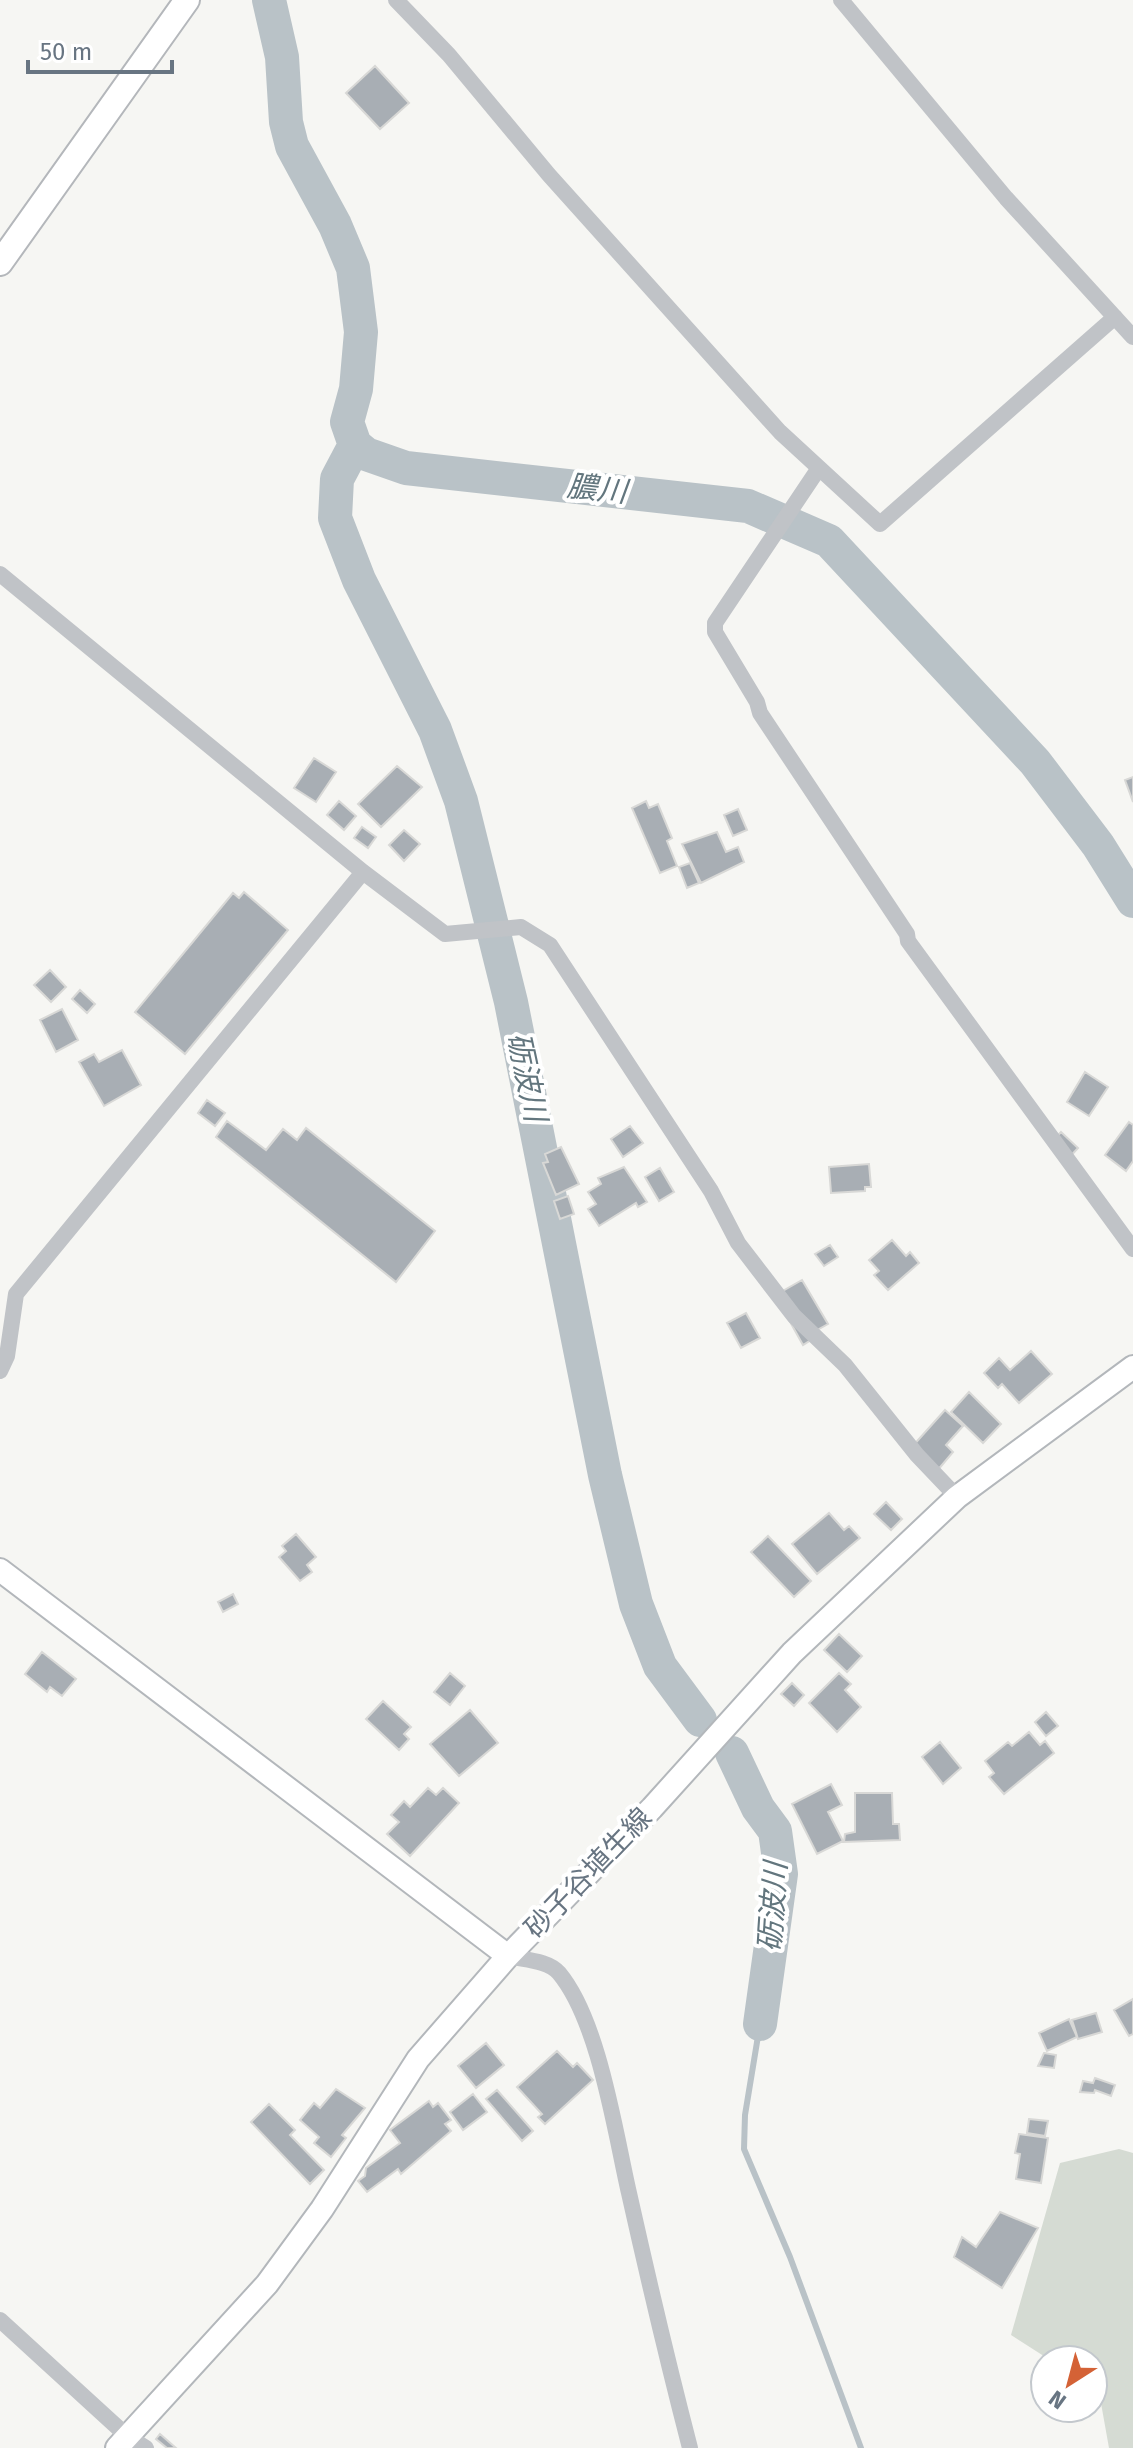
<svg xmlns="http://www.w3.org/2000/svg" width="1133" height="2448" viewBox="0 0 1133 2448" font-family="'Fira Sans','Noto Sans JP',sans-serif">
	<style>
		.green { fill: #d5dbd3 }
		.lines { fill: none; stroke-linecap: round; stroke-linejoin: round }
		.stream { stroke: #b9c2c7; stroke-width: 6 }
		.river { stroke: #b9c2c7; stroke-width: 34 }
		.building { fill: #a8aeb4; stroke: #d8d8d6; stroke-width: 2 }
		.secondary-casing { stroke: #b3b7bb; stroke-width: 26 }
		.primary-casing { stroke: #b4b7bb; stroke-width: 28 }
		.street { stroke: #c0c3c7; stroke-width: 16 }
		.secondary { stroke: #fff; stroke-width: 22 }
		.primary { stroke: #fff; stroke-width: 24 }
		.labels { text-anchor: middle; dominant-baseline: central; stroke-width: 8; stroke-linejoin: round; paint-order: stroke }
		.street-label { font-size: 28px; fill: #687582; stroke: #fff }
		.water-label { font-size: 30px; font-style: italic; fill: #63767e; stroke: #fff }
	</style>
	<rect width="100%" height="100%" fill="#f6f6f3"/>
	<!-- green -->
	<path class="green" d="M1119,2149L1133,2153V2448H1109L1099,2392L1093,2388V2360H1050L1011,2335L1060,2163Z"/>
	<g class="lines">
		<!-- stream -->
		<path class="stream" d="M760,2024L745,2115L744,2149L790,2257L861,2448"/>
		<!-- river -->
		<path class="river" d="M269,0L282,57L286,122L292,146L335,225L353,268L361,332L356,389L347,422L355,445L366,454L406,468L748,506L829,541L1035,762L1098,845L1133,901
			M355,445L337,479L335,518L359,580L435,730L461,801L511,1002L605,1475L636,1604L660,1666L700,1720
			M732,1753L758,1808L775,1831L781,1874L760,2024"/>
	</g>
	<!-- building -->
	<path class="building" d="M375,66L409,103L380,129L346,93Z
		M314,758L336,772L316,802L294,788Z
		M397,766L422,787L381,827L358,804Z
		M1133,777V802L1125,780Z
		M339,801L356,816L344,830L327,815Z
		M646,801L649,808L658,804L672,838L667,841L677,866L660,873L632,808Z
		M738,809L747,830L733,836L724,815Z
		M362,827L376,837L368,848L354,838Z
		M404,830L420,844L404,861L389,845Z
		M717,832L726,852L738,847L744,862L701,883L682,844Z
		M690,863L699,883L687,888L679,867Z
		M244,892L288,930L185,1054L135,1012L233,893L239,898Z
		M50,970L66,987L51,1002L34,985Z
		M80,990L95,1004L87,1013L72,999Z
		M62,1009L78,1040L56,1052L40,1020Z
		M122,1050L141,1085L104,1106L79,1062L94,1054L99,1062Z
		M1085,1072L1108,1087L1089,1116L1067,1102Z
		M207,1100L225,1113L215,1126L198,1113Z
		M227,1121L266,1150L283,1129L297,1140L306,1128L435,1231L396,1282L216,1137Z
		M1129,1122L1133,1125V1161L1126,1171L1105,1155Z
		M630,1126L643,1143L623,1157L611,1139Z
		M1061,1132L1078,1148L1066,1161L1049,1145Z
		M561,1147L579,1184L556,1195L543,1163L548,1162L545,1154Z
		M869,1164L871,1187H865V1191L831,1193L829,1167Z
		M624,1167L647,1202L638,1207L636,1203L599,1226L588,1209L596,1204L588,1192L601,1184L598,1178Z
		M660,1168L674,1192L659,1201L645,1177Z
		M568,1196L574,1214L560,1219L554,1201Z
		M892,1240L906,1256L910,1252L919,1263L888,1290L874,1275L879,1271L869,1260Z
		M830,1245L838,1257L824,1266L815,1254Z
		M802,1280L828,1324L812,1333L814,1338L803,1345L788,1318L781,1292Z
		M746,1313L760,1338L741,1348L727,1323Z
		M1031,1351L1052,1374L1019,1403L1002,1384L998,1388L984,1373L999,1358L1010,1370Z
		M969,1392L1001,1424L983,1443L951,1412Z
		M945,1410L963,1426L946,1445L953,1452L937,1471L911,1448Z
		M886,1502L902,1519L891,1530L874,1514Z
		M829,1513L844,1530L849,1526L860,1538L817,1574L792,1544Z
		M296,1534L316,1557L307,1565L312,1572L300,1581L279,1557L286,1551L282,1546Z
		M768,1536L811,1581L794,1597L751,1552Z
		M233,1594L238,1604L223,1612L218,1602Z
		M839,1634L862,1656L847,1672L824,1650Z
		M42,1652L76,1679L62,1696L50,1687L47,1692L25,1674Z
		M450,1673L465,1686L450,1705L434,1692Z
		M839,1673L851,1684L845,1690L861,1707L837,1732L809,1703Z
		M792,1683L804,1695L794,1706L781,1694Z
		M383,1701L411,1727L404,1734L409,1739L399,1750L366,1719Z
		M470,1710L498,1743L459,1776L430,1744Z
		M1046,1712L1058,1726L1046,1736L1035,1722Z
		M1029,1732L1040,1745L1045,1741L1054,1753L1004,1794L989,1777L994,1773L985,1761L1008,1742L1012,1746Z
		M940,1742L961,1768L943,1784L922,1757Z
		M831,1784L842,1805L828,1812L843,1841L817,1854L792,1804Z
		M428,1788L436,1795L443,1788L459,1803L410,1856L387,1834L399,1822L391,1815L404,1801L410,1807Z
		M855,1793H892L893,1824H899L900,1840L844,1842L845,1834L855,1832Z
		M1133,1999V2034L1129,2036L1114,2010Z
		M1096,2013L1102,2032L1078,2039L1072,2020Z
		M1069,2019L1077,2037L1047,2051L1039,2033Z
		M486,2043L504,2065L476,2088L458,2066Z
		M557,2051L573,2067L577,2063L593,2080L545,2124L538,2117L542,2114L517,2087Z
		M1044,2053L1056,2055L1054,2068L1038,2066Z
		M1095,2078L1115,2085L1111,2096L1095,2090L1094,2093L1080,2092L1083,2081L1093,2083Z
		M336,2089L365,2108L342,2135L346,2138L331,2157L314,2143L319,2137L300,2120L314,2103L320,2108Z
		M497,2090L533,2131L522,2141L486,2099Z
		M473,2094L487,2112L463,2130L450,2112Z
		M429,2101L433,2107L438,2103L451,2120L445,2124L451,2131L401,2174L398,2169L367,2192L358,2181L365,2176L366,2168L400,2143L390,2130Z
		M269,2104L295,2130L290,2135L324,2170L310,2184L251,2122Z
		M1029,2119L1048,2121L1045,2136L1027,2133Z
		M1019,2134L1048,2138L1041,2183L1016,2179L1020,2154L1015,2153Z
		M1000,2212L1038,2228L1002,2288L954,2257L962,2237L976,2247Z
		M160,2434L176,2448H167L156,2439Z"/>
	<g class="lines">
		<!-- secondary casing -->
		<g class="secondary-casing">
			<path id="secondary" d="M0,1570L508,1956
				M117,2448L267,2284L322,2209L418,2059L508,1956L652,1808L792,1653L957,1497L1133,1367"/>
		</g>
		<!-- primary casing -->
		<g class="primary-casing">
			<path id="primary" d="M0,263L187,0"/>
		</g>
		<!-- street -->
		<path class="street" d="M396,0L449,55L549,175L780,432L880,524L1115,317
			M841,0L1006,198L1133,337
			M819,468L715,623V632L757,702L760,713L907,934L908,941L1133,1249
			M0,574L363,872L445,934L521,927L550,945L711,1191L738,1243L794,1316L845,1365L917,1455L957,1497
			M0,1371L7,1356L16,1294L363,872
			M508,1956C524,1960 548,1960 559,1973C599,2021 615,2132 629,2193C648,2278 668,2363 690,2448
			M0,2320L127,2436L146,2448"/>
		<!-- secondary -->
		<use href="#secondary" class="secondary"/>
		<!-- primary -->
		<use href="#primary" class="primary"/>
	</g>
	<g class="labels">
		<!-- street labels -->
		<g class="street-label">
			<text transform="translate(588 1873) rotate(-46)">砂子谷埴生線</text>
		</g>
		<!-- water labels -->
		<g class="water-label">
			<text transform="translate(597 489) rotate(6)">膿川</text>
			<text transform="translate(527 1077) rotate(78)">砺波川</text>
			<text transform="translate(773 1907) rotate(-86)">砺波川</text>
		</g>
	</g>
	<!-- north arrow -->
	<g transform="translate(1069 2384) rotate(216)"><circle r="38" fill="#ffffff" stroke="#c3c8cd" stroke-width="2"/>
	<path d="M0-6L14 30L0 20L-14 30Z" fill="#d46236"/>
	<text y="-12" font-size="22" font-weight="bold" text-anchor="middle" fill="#687582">N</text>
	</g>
	<!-- scale -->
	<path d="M28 60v12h144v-12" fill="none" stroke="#687582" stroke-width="4"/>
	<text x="40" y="60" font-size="24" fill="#687582" stroke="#ffffff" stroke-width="6" paint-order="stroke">50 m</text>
</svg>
